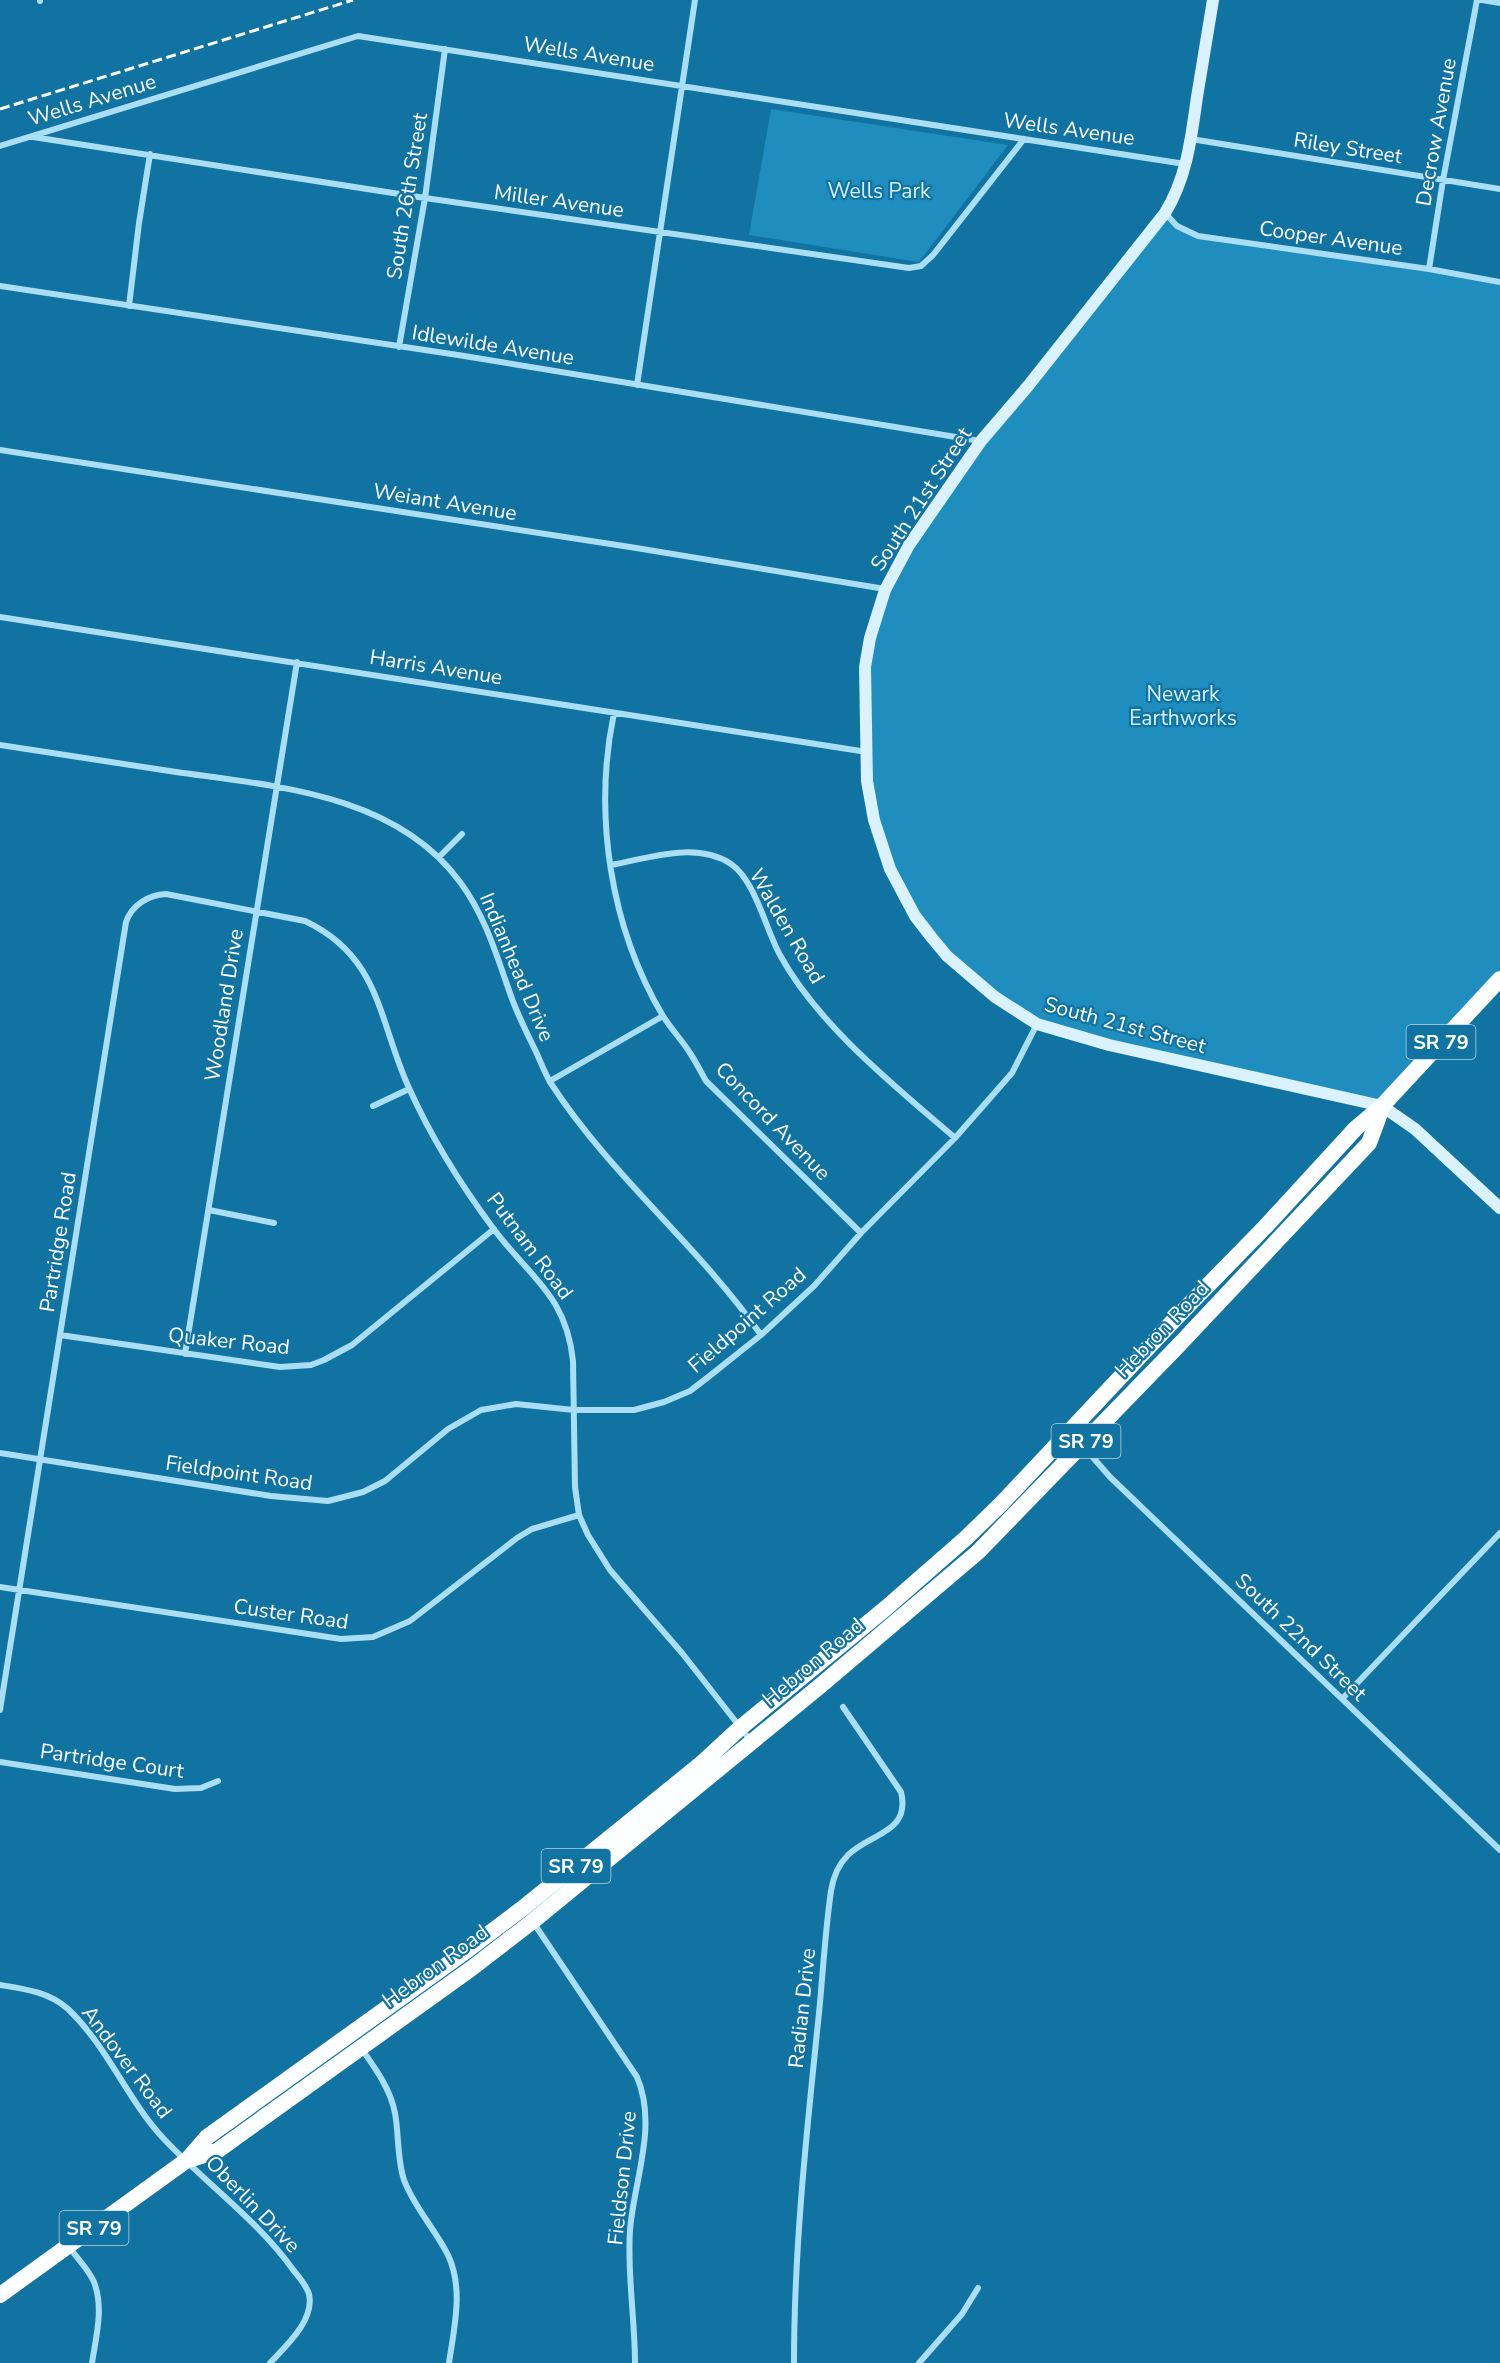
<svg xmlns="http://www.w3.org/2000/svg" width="1500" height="2363" viewBox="0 0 1500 2363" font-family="'Nunito Sans',sans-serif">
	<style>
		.green { fill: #1f8ebf }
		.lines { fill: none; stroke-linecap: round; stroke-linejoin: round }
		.minor { stroke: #aadef5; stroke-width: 6 }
		.secondary { stroke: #daf2fe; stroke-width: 12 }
		.trunk { stroke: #fcfeff; stroke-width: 16 }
		.rail { stroke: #fff; stroke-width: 3; stroke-dasharray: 10 4.5; stroke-linecap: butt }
		.labels { text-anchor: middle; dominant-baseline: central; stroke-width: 4.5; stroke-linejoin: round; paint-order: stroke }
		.shield { fill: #1173a1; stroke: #b8d5e3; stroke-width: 1.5 }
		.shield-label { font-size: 20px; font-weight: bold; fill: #fff }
		.street-label { font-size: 21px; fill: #fff; stroke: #1173a1 }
		.park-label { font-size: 21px; fill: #d5f2fe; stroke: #1173a1 }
	</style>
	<rect width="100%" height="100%" fill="#1173a1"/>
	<!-- green -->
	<path class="green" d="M771,109L1008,145L919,262L749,235Z
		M1165,213L1177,226L1198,236L1500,282V979L1382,1106L1074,1036L995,997L915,916L874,820L870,638L911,541Z"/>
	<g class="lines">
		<!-- minor -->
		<path class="minor" d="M1482,0L1500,3
			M40,1V0
			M33,137L425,198L909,268L921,266L933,255L1024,139
			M1191,139L1500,189
			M0,146L358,36L1185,164
			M1165,213L1177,226L1198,236L1429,269L1500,282
			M1429,269L1443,180L1477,0
			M0,286L458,355L980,441
			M129,306L139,223L150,154
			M399,347L425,198L445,49
			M637,385L695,0
			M0,450L630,547L885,589
			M0,617L867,752
			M614,713C593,814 610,927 663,1016C671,1029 682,1040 690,1053C696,1062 701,1072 706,1081L861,1233
			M0,745C59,754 117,763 176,772C275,786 396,794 460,882C486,917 497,957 511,996C518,1016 528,1035 537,1054C541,1063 545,1073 550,1082C610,1175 698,1245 761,1335
			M439,857L462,834
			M611,865C649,858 696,841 731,864C755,880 766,930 780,955C818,1025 895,1086 955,1138
			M550,1081L663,1016
			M373,1106L409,1089
			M209,1210L274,1223
			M60,1335L280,1367L311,1365L324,1360L352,1345L494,1229
			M185,1354L297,662
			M1082,1445L1110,1477L1500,1850
			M0,1453L271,1496L328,1501L363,1492L385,1481L448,1429L481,1410L516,1404L574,1410H634L664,1402L690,1391L707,1378L761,1335L814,1286L861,1233L955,1138L1012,1073L1037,1024
			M0,1587L341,1639L373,1637L410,1621L517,1538L532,1529L579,1515
			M1342,1699L1500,1533
			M0,1710L126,922C132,905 148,895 166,894L305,921C381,957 378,1020 409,1088C431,1137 461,1185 493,1228C529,1277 566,1294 573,1361L575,1487L579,1515L588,1535L610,1570L682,1653L751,1741
			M0,1762L175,1789L201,1788L218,1781
			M533,1922L637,2077C658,2126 634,2180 630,2230C627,2274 635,2319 635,2363
			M0,1985C25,1989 49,1992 68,2009C107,2046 127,2099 163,2138C205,2183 258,2220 294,2271C300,2278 306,2285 309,2294C315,2320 286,2346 270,2363
			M361,2048C375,2068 390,2088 395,2113C399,2135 397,2159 404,2180C414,2207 435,2229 448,2255C464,2289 454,2328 449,2363
			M69,2247C77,2258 89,2270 94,2282C104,2308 96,2337 92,2363
			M794,2363C794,2246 807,2129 819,2013C823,1973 825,1932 831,1891C833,1878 838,1865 848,1855C870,1833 911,1833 901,1792L843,1707
			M919,2363L962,2314L978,2288"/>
		<!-- secondary -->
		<path class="secondary" d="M1213,0C1208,32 1202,65 1197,97C1191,139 1187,177 1165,213L1028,386L981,441L909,545L885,590L870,638L865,667L867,781L874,820L890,869L915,916L932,938L947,956L995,997L1037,1024L1109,1045L1382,1106L1415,1129L1500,1208"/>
		<!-- trunk -->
		<path class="trunk" d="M188,2160L217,2151L472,1968L533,1921L820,1686L978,1552L1177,1347L1369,1143L1382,1108
			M0,2295L187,2160L207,2137L462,1954L523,1908L702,1763L740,1728L886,1608L966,1538L1001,1504L1176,1318L1265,1227L1356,1128L1382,1106L1500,979"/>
		<!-- rail -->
		<path class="rail" d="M0,109L353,0"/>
	</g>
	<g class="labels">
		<!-- shield labels -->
		<g class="shield">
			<rect x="1406.5" y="1025" width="69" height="34" rx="4.5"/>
			<rect x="1051.5" y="1424" width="69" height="34" rx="4.5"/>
			<rect x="541.5" y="1849" width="69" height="34" rx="4.5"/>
			<rect x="59.5" y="2211" width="69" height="34" rx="4.5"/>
		</g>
		<g class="shield-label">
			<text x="1441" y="1042">SR 79</text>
			<text x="1086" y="1441">SR 79</text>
			<text x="576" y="1866">SR 79</text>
			<text x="94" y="2228">SR 79</text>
		</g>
		<!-- street labels -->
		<g class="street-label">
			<text transform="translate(589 54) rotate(9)">Wells Avenue</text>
			<text transform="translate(92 100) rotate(-17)">Wells Avenue</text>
			<text transform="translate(1069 129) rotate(8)">Wells Avenue</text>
			<text transform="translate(1436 132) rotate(-80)">Decrow Avenue</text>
			<text transform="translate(1348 148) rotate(9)">Riley Street</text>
			<text transform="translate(407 196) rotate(-81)">South 26th Street</text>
			<text transform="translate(559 201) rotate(8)">Miller Avenue</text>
			<text transform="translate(1331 238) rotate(8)">Cooper Avenue</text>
			<text transform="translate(493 345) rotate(9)">Idlewilde Avenue</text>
			<text transform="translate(921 499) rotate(-57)">South 21st Street</text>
			<text transform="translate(445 502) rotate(9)">Weiant Avenue</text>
			<text transform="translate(436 667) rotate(9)">Harris Avenue</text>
			<text transform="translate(787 926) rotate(60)">Walden Road</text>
			<text transform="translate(517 967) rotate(67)">Indianhead Drive</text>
			<text transform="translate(224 1005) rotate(-81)">Woodland Drive</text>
			<text transform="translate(1125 1025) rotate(15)">South 21st Street</text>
			<text transform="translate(773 1121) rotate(46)">Concord Avenue</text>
			<text transform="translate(58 1242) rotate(-81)">Partridge Road</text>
			<text transform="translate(530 1246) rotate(53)">Putnam Road</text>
			<text transform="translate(747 1320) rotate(-41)">Fieldpoint Road</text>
			<text transform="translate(1162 1329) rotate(-46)">Hebron Road</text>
			<text transform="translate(229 1341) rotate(6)">Quaker Road</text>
			<text transform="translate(239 1473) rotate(8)">Fieldpoint Road</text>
			<text transform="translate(291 1614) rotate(8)">Custer Road</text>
			<text transform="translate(1301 1637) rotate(44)">South 22nd Street</text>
			<text transform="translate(813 1662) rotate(-40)">Hebron Road</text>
			<text transform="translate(112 1761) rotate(8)">Partridge Court</text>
			<text transform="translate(435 1966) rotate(-36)">Hebron Road</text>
			<text transform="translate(802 2008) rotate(-84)">Radian Drive</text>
			<text transform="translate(127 2062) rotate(53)">Andover Road</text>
			<text transform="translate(622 2178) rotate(-84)">Fieldson Drive</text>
			<text transform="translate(253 2204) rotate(46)">Oberlin Drive</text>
		</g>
		<!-- park labels -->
		<g class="park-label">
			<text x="879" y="191">Wells Park</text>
			<text x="1183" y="694">Newark<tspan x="1183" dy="24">Earthworks</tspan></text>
		</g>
	</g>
</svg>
